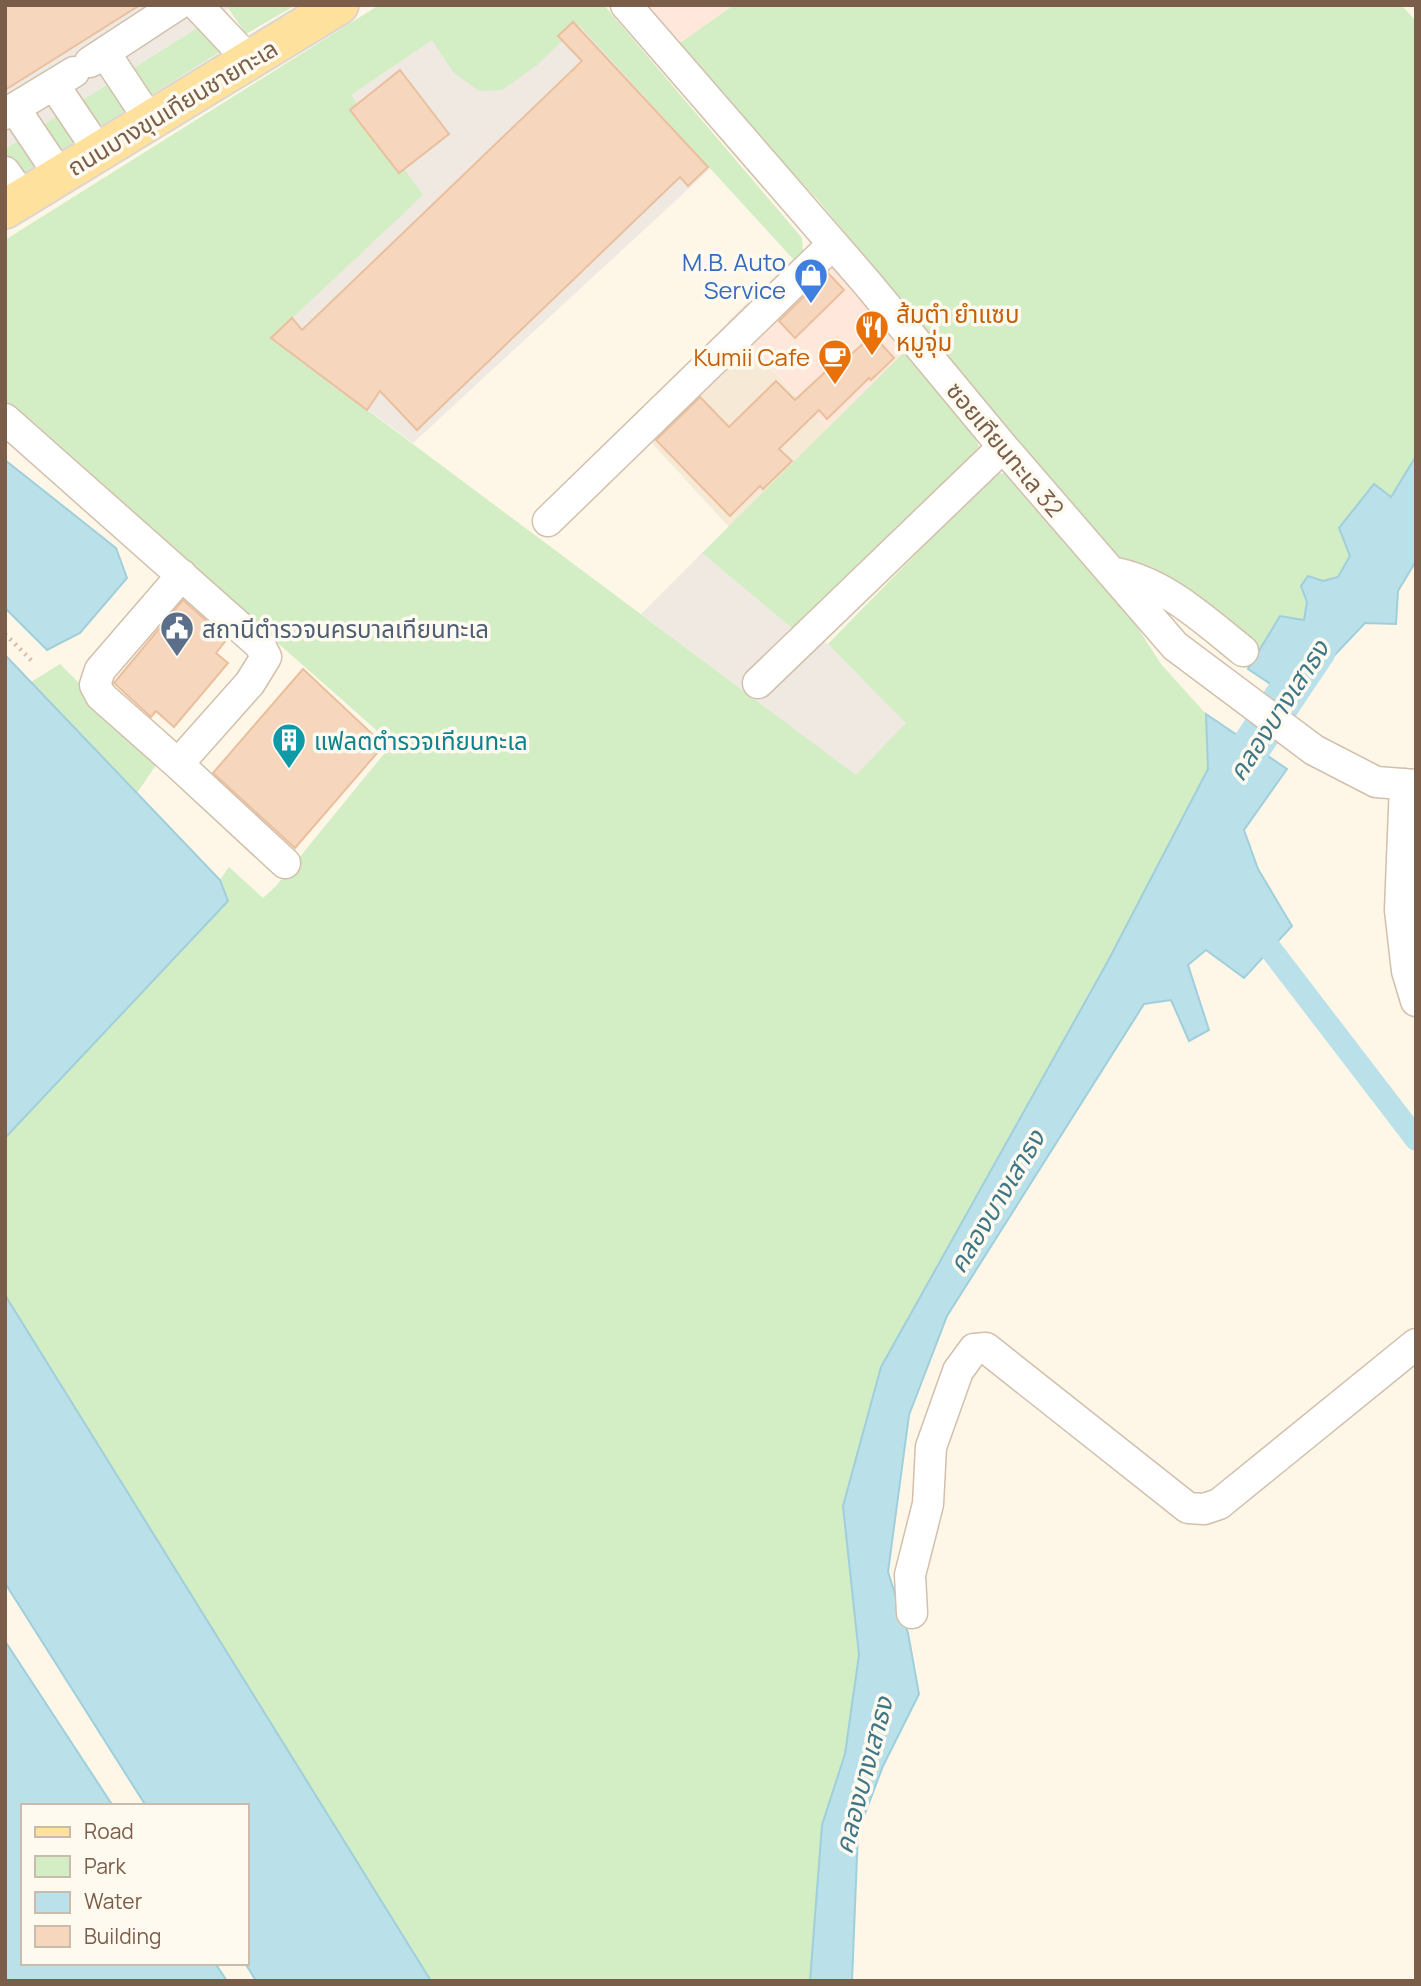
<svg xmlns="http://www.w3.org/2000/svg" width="1421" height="1986" viewBox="0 0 1421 1986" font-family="Manrope,'Noto Sans Thai',sans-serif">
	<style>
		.residential { fill: #f6e9d6 }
		.commercial { fill: #ffe8db }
		.industrial { fill: #efe9e2 }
		.green { fill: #d3edc5 }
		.water { fill: #bae0ea; stroke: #a0cfdc; stroke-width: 2 }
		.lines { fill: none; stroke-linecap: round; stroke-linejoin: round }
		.canal { stroke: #bae0ea; stroke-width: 23 }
		.river { stroke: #bae0ea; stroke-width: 40 }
		.building { fill: #f6d7be; stroke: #eabf9d; stroke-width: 2 }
		.minor-casing { stroke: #d2bfac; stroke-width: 33 }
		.major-casing { stroke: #ddd5d0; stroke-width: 42 }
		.path { stroke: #dbbba0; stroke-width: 4.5; stroke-dasharray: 2 5; stroke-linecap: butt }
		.minor { stroke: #fff; stroke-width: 30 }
		.major { stroke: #ffe19e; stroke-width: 38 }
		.labels { text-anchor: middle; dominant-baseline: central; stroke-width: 7; stroke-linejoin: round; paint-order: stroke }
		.street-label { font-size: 24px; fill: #7b5e49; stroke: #fffaf0 }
		.shop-label { font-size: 24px; fill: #366cbe; stroke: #fffaf0; text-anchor: end }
		.food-label { font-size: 24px; fill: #c56008; stroke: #fffaf0; text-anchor: start }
		.service-label { font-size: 24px; fill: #4e5e75; stroke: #fffaf0; text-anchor: start }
		.culture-label { font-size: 24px; fill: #0d838f; stroke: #fffaf0; text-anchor: start }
		.water-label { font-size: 26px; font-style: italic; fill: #3e7788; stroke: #fffaf0 }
	</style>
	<rect width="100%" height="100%" fill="#fef7e8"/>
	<!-- residential -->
	<path class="residential" d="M748,345L828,428L729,527L650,441Z"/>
	<!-- commercial -->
	<path class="commercial" d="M637,5H734L674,47Z
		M813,244L904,352L828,428L727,322L793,259Z"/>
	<!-- industrial -->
	<path class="industrial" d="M5,5H226L229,8L5,149Z
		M482,5H562L711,168L413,443L139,240Z
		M702,553L793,629L828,644L907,723L857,776L641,614Z"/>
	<!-- green -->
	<path class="green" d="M226,5H296L246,34Z
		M379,5H604L802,238L803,252L793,259L579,25L537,65L502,90L479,91L454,73L432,40L351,95L423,195L271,338L856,775L906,723L828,644L994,474L1007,473L1121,602L1161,664L1206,714L1208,769L1108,961L881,1367L843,1506L859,1655L845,1754L822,1825L810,1981H431L5,1295V1138L227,901L220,880L229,867L263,898L276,886L392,744L5,402V240Z
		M734,5H1401L1416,21V456L1338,577L1323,581L1309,576L1301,586L1307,602L1304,621L1280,616L1248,669L1217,649L1176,615L1103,544L818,200L674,47Z
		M202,25L220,52L5,186V149Z
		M904,352L972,431L981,451L793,629L702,553Z
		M60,664L158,762L137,793L31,682Z"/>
	<!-- water -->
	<path class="water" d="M1416,456V561L1398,591L1396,624L1365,623L1293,699L1248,669L1280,616L1304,620L1307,602L1301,586L1308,576L1323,581L1338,577L1350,556L1339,528L1374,484L1391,497Z
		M5,460L116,548L127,578L80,633L47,650L5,608Z
		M5,655L220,880L228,901L5,1138Z
		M1206,714L1287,769L1244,830L1258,869L1292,926L1244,978L1206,950L1188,965L1209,1030L1189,1041L1171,1000L1144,1004L947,1316L909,1415L888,1572L908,1633L919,1694L883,1766L858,1832L852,1981H810L822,1825L845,1754L859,1655L843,1506L881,1367L1108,961L1208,769Z
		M5,1295L431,1981H256L245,1963H247V1806H146L5,1583Z
		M5,1641L113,1806H23V1963H215L227,1981H5Z"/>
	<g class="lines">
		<!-- canal -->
		<path class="canal" d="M1252,925L1416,1139"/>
		<!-- river -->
		<path class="river" d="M1225,793L1249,750L1316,650"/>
	</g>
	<!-- building -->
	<path class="building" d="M5,5H140L5,90Z
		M573,22L708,167L688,186L680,177L417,430L380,391L367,410L271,338L292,318L302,330L582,61L558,36Z
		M400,70L449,134L399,173L350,110Z
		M828,273L844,290L795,338L779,321Z
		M873,335L894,358L871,380L869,378L827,419L819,410L779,449L792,461L763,489L760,486L730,516L656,440L700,397L729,427L776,381L795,400L836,362L839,365Z
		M183,600L227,639L216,653L228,663L174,727L156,711L151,717L114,683Z
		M303,669L384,745L295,848L213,773Z"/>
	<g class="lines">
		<!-- minor casing -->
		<g class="minor-casing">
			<path id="minor" d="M197,5L249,60
				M626,5L867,283L1003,447L1175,646L1314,750L1376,782L1416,785
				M105,53L150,121
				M90,62L177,5
				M54,85L99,152
				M15,109L60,176
				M5,114L74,72
				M5,172L23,198
				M5,419L260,645L266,657L250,683L178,764L101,696L95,685L100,670L182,575
				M548,521L833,244
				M1111,572C1163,581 1202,618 1243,651
				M758,683L1003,447
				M178,764L285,863
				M1405,784L1400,910L1407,971L1416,1001
				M912,1613L910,1575L928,1504L931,1447L958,1371L974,1349L986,1348L1188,1508L1204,1509L1219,1504L1416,1344"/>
		</g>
		<!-- major casing -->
		<g class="major-casing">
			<path id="major" d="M5,209L339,5"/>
		</g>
		<!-- path -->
		<path class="path" d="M5,634L32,661"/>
		<!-- minor -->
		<use href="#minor" class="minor"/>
		<!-- major -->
		<use href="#major" class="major"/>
	</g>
	<!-- icons -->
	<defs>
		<g id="shop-pin" transform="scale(1.75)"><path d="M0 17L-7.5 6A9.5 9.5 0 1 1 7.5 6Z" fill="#3f7fe0" stroke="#fffaf0"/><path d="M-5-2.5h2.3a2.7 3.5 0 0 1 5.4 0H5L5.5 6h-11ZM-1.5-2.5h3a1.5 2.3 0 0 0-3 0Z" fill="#fff"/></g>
		<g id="restaurant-pin" transform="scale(1.75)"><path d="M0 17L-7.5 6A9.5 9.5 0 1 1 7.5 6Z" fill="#e8710a" stroke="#fffaf0"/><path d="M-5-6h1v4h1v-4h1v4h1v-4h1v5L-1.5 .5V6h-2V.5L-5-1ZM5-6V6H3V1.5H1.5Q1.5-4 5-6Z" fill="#fff"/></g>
		<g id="cafe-pin" transform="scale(1.75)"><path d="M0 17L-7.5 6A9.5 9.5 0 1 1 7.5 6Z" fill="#e8710a" stroke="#fffaf0"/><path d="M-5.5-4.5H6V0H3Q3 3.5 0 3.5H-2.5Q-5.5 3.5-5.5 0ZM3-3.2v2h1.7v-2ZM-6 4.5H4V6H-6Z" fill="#fff"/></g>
		<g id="civic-pin" transform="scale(1.75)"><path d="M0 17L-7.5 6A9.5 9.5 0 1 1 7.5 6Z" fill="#5c6f8a" stroke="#fffaf0"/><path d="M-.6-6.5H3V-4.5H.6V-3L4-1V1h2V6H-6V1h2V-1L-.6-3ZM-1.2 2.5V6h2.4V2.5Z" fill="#fff"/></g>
		<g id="building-pin" transform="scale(1.75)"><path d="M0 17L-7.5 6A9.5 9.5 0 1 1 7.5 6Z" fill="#0f9aa8" stroke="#fffaf0"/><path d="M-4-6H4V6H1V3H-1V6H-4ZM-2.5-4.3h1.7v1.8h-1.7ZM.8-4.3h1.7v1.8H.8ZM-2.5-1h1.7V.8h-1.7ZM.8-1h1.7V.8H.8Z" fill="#fff"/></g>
	</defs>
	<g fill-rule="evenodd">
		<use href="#shop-pin" x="811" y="275"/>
		<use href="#restaurant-pin" x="872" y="327"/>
		<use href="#cafe-pin" x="835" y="356"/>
		<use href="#civic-pin" x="177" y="628"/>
		<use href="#building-pin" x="289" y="740"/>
	</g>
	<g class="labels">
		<!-- street labels -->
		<g class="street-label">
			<text transform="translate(172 107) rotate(-31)">ถนนบางขุนเทียนชายทะเล</text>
			<text transform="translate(1006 449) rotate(50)">ซอยเทียนทะเล 32</text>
		</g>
		<!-- shop labels -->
		<g class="shop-label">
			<text x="786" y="261">M.B. Auto<tspan x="786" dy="28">Service</tspan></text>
		</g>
		<!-- food labels -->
		<g class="food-label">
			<text x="896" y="313">ส้มตำ ยำแซบ<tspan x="896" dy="28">หมูจุ่ม</tspan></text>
			<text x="810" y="356" text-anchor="end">Kumii Cafe</text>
		</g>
		<!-- service labels -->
		<g class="service-label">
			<text x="202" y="628">สถานีตำรวจนครบาลเทียนทะเล</text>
		</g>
		<!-- culture labels -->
		<g class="culture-label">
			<text x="314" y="740">แฟลตตำรวจเทียนทะเล</text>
		</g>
		<!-- water labels -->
		<g class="water-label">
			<text transform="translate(1278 710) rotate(-57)">คลองบางเสาธง</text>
			<text transform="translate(996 1201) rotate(-59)">คลองบางเสาธง</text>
			<text transform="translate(863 1775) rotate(-75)">คลองบางเสาธง</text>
		</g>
	</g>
	<!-- border -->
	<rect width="1421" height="1986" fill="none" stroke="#7b5e49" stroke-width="14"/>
	<!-- legend -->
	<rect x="21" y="1804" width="228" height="161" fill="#fffaf0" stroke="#cabcad" stroke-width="2"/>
	<rect x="35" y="1827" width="35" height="10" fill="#ffe19e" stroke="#cabcad" stroke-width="2"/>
	<text x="84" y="1839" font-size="21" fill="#7b5e49">Road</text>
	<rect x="35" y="1856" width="35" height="21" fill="#d3edc5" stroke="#cabcad" stroke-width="2"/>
	<text x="84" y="1874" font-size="21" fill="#7b5e49">Park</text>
	<rect x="35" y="1892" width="35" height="21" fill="#bae0ea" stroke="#cabcad" stroke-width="2"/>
	<text x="84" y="1909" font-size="21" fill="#7b5e49">Water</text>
	<rect x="35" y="1926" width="35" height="21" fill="#f6d7be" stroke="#cabcad" stroke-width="2"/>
	<text x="84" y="1944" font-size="21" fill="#7b5e49">Building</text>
</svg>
